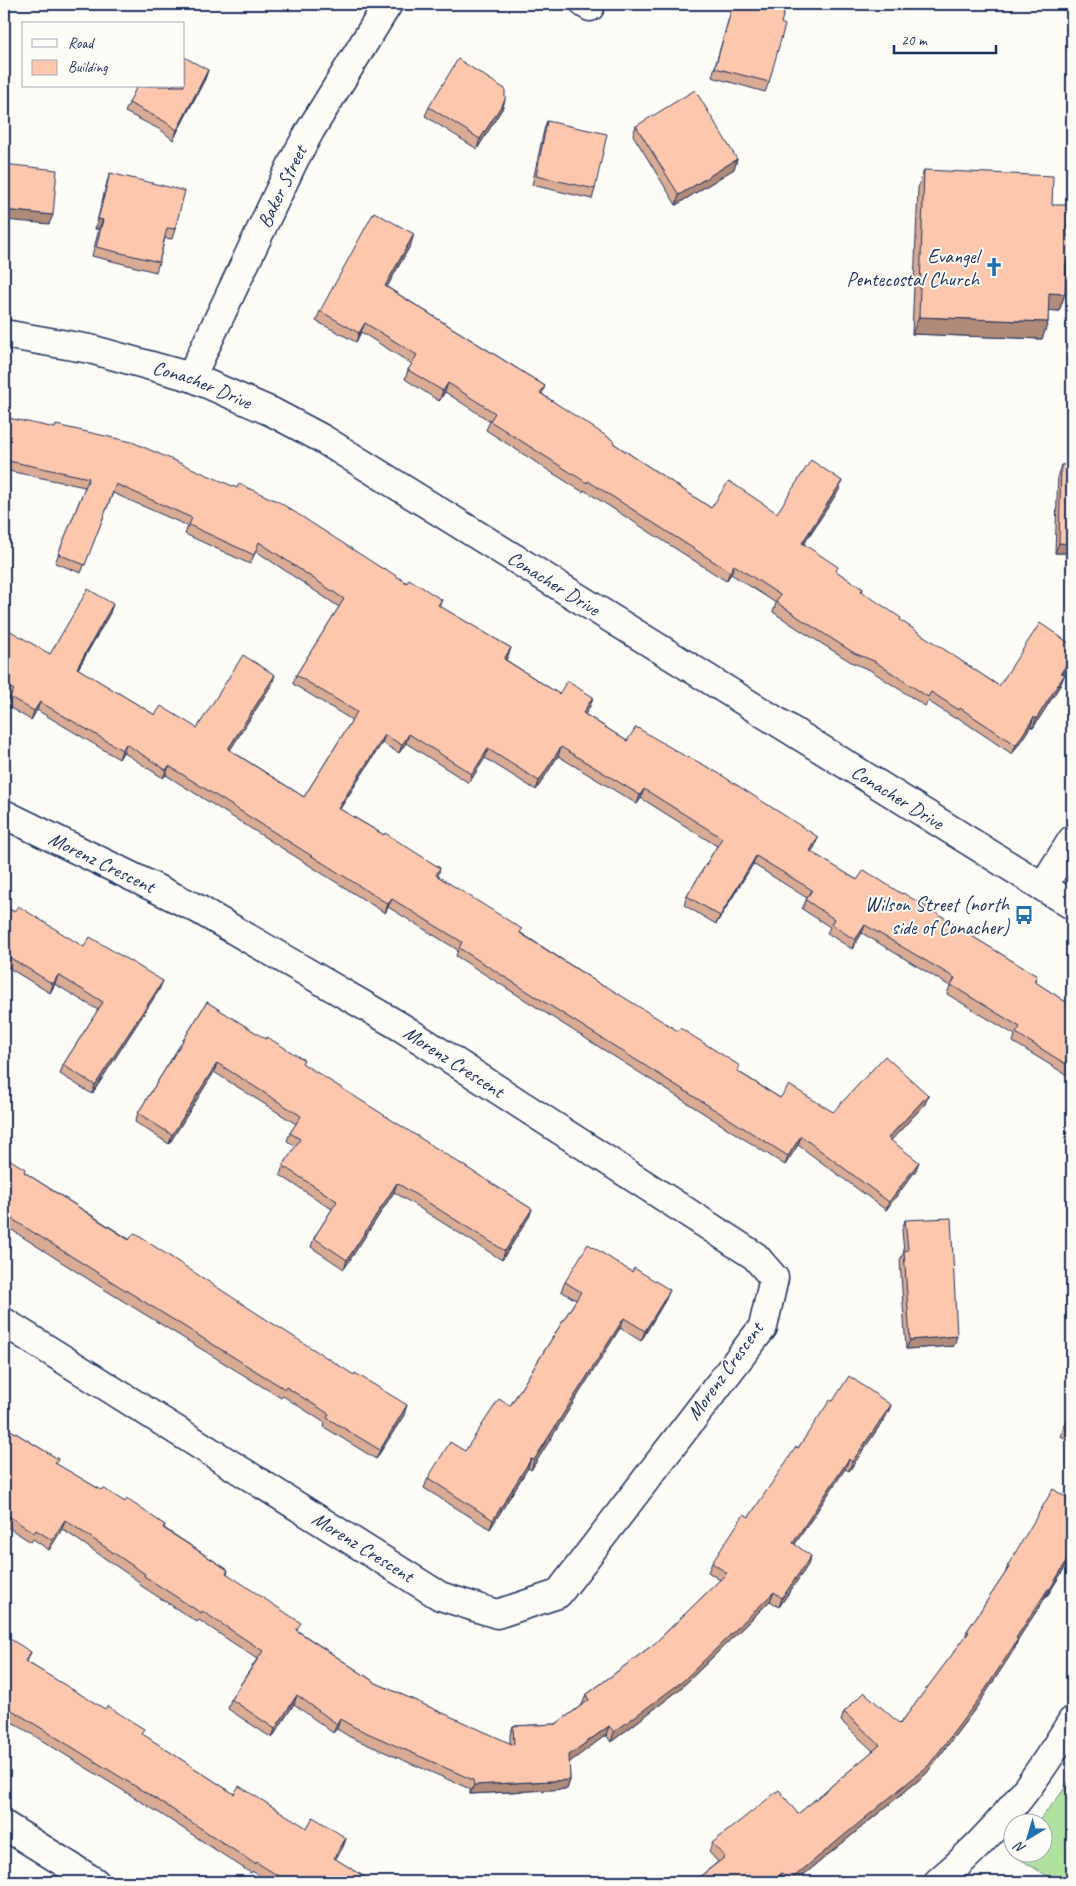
<svg xmlns="http://www.w3.org/2000/svg" width="1076" height="1886" viewBox="0 0 1076 1886" font-family="Caveat,sans-serif">
	<style>
		.green { fill: #b1e1a1; stroke: #668880 }
		.lines { fill: none; stroke-linecap: round; stroke-linejoin: round }
		.minor-casing { stroke: #1b2f5e; stroke-width: 31 }
		.tertiary-casing { stroke: #1b2f5e; stroke-width: 31 }
		.minor { stroke: #fdfcf7; stroke-width: 28 }
		.tertiary { stroke: #fdfcf7; stroke-width: 28 }
		.wall { fill: #d9ab95; stroke: #1b2f5e }
		.shaded-wall { fill: #b08b79; stroke: #1b2f5e }
		.building { fill: #fcc7ad; stroke: #1b2f5e }
		.labels { text-anchor: middle; dominant-baseline: central; stroke-width: 4; stroke-linejoin: round; paint-order: stroke }
		.street-label { font-size: 20px; fill: #1b2f5e; stroke: #fdfcf7 }
		.poi-label { font-size: 20px; fill: #1b2f5e; stroke: #fdfcf7; text-anchor: end }
	</style>
	<rect width="100%" height="100%" fill="#fdfcf7"/>
	<filter id="ink" filterUnits="userSpaceOnUse"><feTurbulence type="fractalNoise" baseFrequency=".02" numOctaves="2"/><feDisplacementMap in="SourceGraphic" scale="10" xChannelSelector="R" yChannelSelector="G"/><feConvolveMatrix kernelMatrix="1 2 1 2 8 2 1 2 1" color-interpolation-filters="sRGB"/></filter>
	<g filter="url(#ink)">
		<!-- green -->
		<path class="green" d="M1072,1777V1882H1057L1012,1854L1013,1852L1014,1854H1044V1824L1037,1823L1060,1795Z"/>
		<g class="lines">
			<!-- minor casing -->
			<g class="minor-casing">
				<g id="minor">
					<path d="M585,4L590,7"/>
					<path id="s1" d="M191,377L294,160L311,129L388,4"/>
					<path id="s2" d="M4,814L198,909L401,1027L755,1256L774,1278L763,1327L558,1594L497,1614L440,1596L4,1322"/>
					<path d="M1043,886L1072,840"/>
					<path d="M4,1825L95,1882"/>
					<path d="M938,1882C996,1833 1033,1785 1072,1721"/>
				</g>
			</g>
			<!-- tertiary casing -->
			<g class="tertiary-casing">
				<g id="tertiary">
					<path id="s3" d="M4,334L90,349L191,377L272,412L321,438L1072,905"/>
				</g>
			</g>
			<!-- minor -->
			<use href="#minor" class="minor"/>
			<!-- tertiary -->
			<use href="#tertiary" class="tertiary"/>
		</g>
		<!-- wall -->
		<path class="wall" d="M733,4H767L781,23L769,82L765,92L712,77Z
			M208,70L205,79L173,140L161,130L125,112L129,103Z
			M505,100L502,109L477,149L425,116L429,107Z
			M547,121L595,189L592,199L532,185L544,130Z
			M636,126L737,159L734,169L676,205L633,135Z
			M924,170L1052,205L1067,236L1072,237V281H1065V294L1059,311L1048,310V322L1042,339L912,334L918,188Z
			M110,173L175,229L172,239L165,238L159,262L156,272L92,256L99,229H95L107,182Z
			M411,244L387,287L545,386L542,394L613,443L711,508L777,513L839,490L804,544L837,572L863,589L862,592L900,621L999,686L1072,660L1063,674L1061,684L1033,728L1031,726L1012,754L957,717L956,719L928,701L925,706L870,670L851,662L800,630L773,612L776,603L731,574L726,581L584,490L583,492L551,472L486,430L490,421L445,392L439,401L405,379L408,370L412,364L361,332L356,342L316,321L320,311Z
			M4,417L383,569L407,583L442,600L439,606L511,648L506,660L559,694L593,697L590,706L585,714L627,741L815,846L811,852L857,880L902,894L1037,976L1035,982L1072,1006V1073L1070,1077L1013,1042L1015,1035L947,994L950,986L862,933L852,949L827,933L830,927L802,909L807,898L753,864L716,924L684,905L687,896L717,846L641,798L637,804L558,756L536,790L485,758L469,783L406,743L399,753L382,743L340,809L440,868L438,876L521,933L603,986L780,1098L833,1112L928,1095L925,1104L891,1140L916,1170L886,1210L798,1145L785,1165L456,956L458,950L388,907L385,913L166,775L163,778L123,752L119,759L37,710L31,720L7,706L10,698L4,695V633L50,654L110,613L78,669L155,715L197,728L272,684L230,750L304,797L352,720L293,684L296,675L339,607L256,551L250,564L185,534L188,526L113,493L81,573L55,563L85,487L4,470Z
			M1061,465H1072V553H1055L1058,474Z
			M4,905L14,912L84,947L159,990L92,1094L60,1074L63,1065L98,1010L55,984L50,993L4,965Z
			M207,1002L302,1064L532,1209L529,1217L502,1260L394,1192L344,1269L311,1247L314,1238L332,1209L280,1175L283,1166L296,1146L287,1141L290,1133L296,1124L214,1072L169,1144L135,1122L138,1113Z
			M4,1156L24,1172L404,1415L376,1459L324,1427L325,1423L283,1396L281,1398L102,1288L4,1225Z
			M905,1220L954,1346L906,1349L900,1260L904,1252L902,1230Z
			M565,1282L666,1299L641,1341L620,1328L531,1470L528,1468L490,1529L424,1488L428,1478L465,1451L510,1406L576,1300L561,1291Z
			M833,1401L891,1405L887,1415L849,1471L845,1469L795,1544L808,1565L779,1607L770,1601L679,1690L611,1742L606,1735L569,1762L570,1780L567,1789L470,1794V1789L350,1737L337,1729L333,1733L294,1704L272,1738L228,1709L231,1699L257,1659L199,1620L197,1622L140,1585L141,1583L62,1529L49,1550L33,1539L31,1542L4,1525V1426L58,1459L56,1464L101,1490L125,1502L165,1525L164,1528L228,1570L227,1574L298,1631L376,1683L510,1744V1735L513,1726L556,1724L582,1705L586,1695L654,1644L720,1580L708,1572L712,1563L749,1517L798,1448Z
			M1072,1414V1443L1061,1436L1064,1427Z
			M1072,1501V1556L1046,1598H1045L1018,1639L1015,1648L978,1705L926,1774L795,1882H693L718,1862L709,1852L712,1843L798,1814L873,1751L841,1721L844,1712L900,1724L965,1638L967,1631L1005,1574L1008,1565Z
			M4,1635L27,1662L142,1734L234,1794L307,1828L346,1838L343,1847L335,1859L373,1882H270L252,1871L251,1873L161,1814L4,1717L5,1713H4Z"/>
		<!-- shaded-wall -->
		<path class="shaded-wall" d="M208,70L205,79L173,140L177,130Z
			M505,100L502,109L477,149L480,139Z
			M737,159L734,169L676,205L679,195Z
			M4,210L53,215L49,224L4,220Z
			M98,219L103,220L99,229H95Z
			M414,234L411,244L382,296L385,286Z
			M1066,263H1072V281L1060,280Z
			M1049,293L1065,294L1059,311L1043,310Z
			M919,317L1048,322L1042,339L912,334Z
			M365,323L361,332L356,342L359,333Z
			M448,383L445,392L439,401L443,391Z
			M842,481L839,490L798,552L802,543Z
			M1059,543L1072,544V553H1055Z
			M734,565L731,574L726,581L730,572Z
			M113,604L110,613L73,677L77,668Z
			M511,648L508,656L501,668L504,659Z
			M1072,656V660L1058,682L1061,673Z
			M1065,674L1061,684L1033,728L1036,719Z
			M275,675L272,684L225,758L228,749Z
			M593,697L590,706L580,722L583,713Z
			M40,702L37,710L31,720L34,711Z
			M1034,717L1031,726L1012,754L1016,745Z
			M409,734L406,743L399,753L402,745Z
			M385,735L382,743L335,816L338,808Z
			M126,744L123,752L119,759L122,750Z
			M561,747L558,756L536,790L539,781Z
			M488,749L485,758L469,783L472,774Z
			M169,766L166,775L163,778L166,770Z
			M644,789L641,798L637,804L640,795Z
			M818,837L815,846L807,860L810,851Z
			M756,856L753,864L716,924L720,916Z
			M392,899L385,913L388,904Z
			M865,925L862,933L852,949L855,940Z
			M58,975L55,984L50,993L53,984Z
			M163,981L159,990L92,1094L95,1085Z
			M217,1063L214,1072L169,1144L172,1135Z
			M928,1095L925,1104L885,1147L888,1138Z
			M801,1136L798,1145L785,1165L788,1156Z
			M919,1162L916,1170L886,1210L889,1202Z
			M397,1183L394,1192L344,1269L347,1260Z
			M532,1209L529,1217L502,1260L505,1251Z
			M670,1290L666,1299L641,1341L645,1331Z
			M624,1318L620,1328L531,1470L534,1460Z
			M957,1336L954,1346L906,1349L910,1340Z
			M407,1405L404,1415L376,1459L380,1450Z
			M891,1405L887,1415L849,1471L852,1462Z
			M531,1459L528,1468L490,1529L493,1520Z
			M849,1459L845,1469L789,1553L793,1543Z
			M65,1520L62,1529L49,1550L52,1540Z
			M1072,1552V1556L1046,1598L1050,1589Z
			M811,1556L808,1565L779,1607L782,1598Z
			M1048,1589L1045,1598L1013,1647L1016,1638Z
			M774,1592L770,1601L679,1690L611,1742L614,1732Z
			M1018,1639L1015,1648L978,1705L926,1774L795,1882H788Z
			M31,1652L27,1662L22,1670L25,1661Z
			M297,1695L294,1704L272,1738L275,1729Z
			M340,1719L337,1729L333,1733L337,1724Z
			M609,1726L606,1735L566,1765L569,1755Z
			M570,1780L567,1789L470,1794L474,1785Z
			M346,1838L343,1847L330,1868L334,1858Z
			M782,1873L778,1882H770Z"/>
		<!-- building -->
		<path class="building" d="M733,4H767L785,9L781,23L785,25L769,82L715,68Z
			M184,57L208,70L177,130L164,121L129,103L137,86H184Z
			M458,59L505,89V100L480,139L429,107Z
			M695,90L737,159L679,195L636,126Z
			M547,121L607,134L595,189L536,176Z
			M4,164L57,170L53,215L4,210Z
			M924,170L1053,176L1052,205H1068L1067,236L1072,237V263H1066L1065,294L1049,293L1048,322L919,317Z
			M110,173L185,191L175,229L167,228L159,262L96,247L103,220L98,219Z
			M374,212L414,234L385,286L545,386L540,393L614,441L613,443L711,508L729,481L777,513L811,460L842,481L802,543L838,567L836,571L863,589L861,591L901,618L900,620L999,686L1040,623L1072,645V656L1061,673L1065,674L1036,719L1034,717L1016,745L960,708L959,710L931,692L928,697L874,661L854,653L804,621L776,602L780,595L734,565L730,572L588,481L587,483L554,462L490,421L495,413L448,383L443,391L408,370L417,355L365,323L359,333L320,311Z
			M4,417L55,428L56,425L132,442L237,488L239,484L279,502L383,569L384,568L407,583L409,579L442,600L438,605L511,648L504,659L559,694L567,681L593,697L583,713L627,741L636,727L688,758L689,757L715,771L818,837L810,851L857,880L864,870L902,894L903,893L963,929L962,930L1037,976L1034,981L1072,1006V1068L1016,1033L1020,1027L951,985L955,978L865,925L855,940L831,924L834,919L806,900L812,890L756,856L720,916L687,896L722,838L644,789L640,795L561,747L539,781L488,749L472,774L409,734L402,745L385,735L338,808L384,835L385,833L440,868L436,875L522,929L520,933L603,986L604,985L678,1031L680,1028L740,1066L737,1071L780,1098L789,1085L833,1112L885,1056L928,1095L888,1138L919,1162L889,1202L801,1136L788,1156L459,948L462,942L392,899L388,904L169,766L166,770L126,744L122,750L40,702L34,711L10,697L14,690L4,684V633H5L7,629L50,654L88,589L113,604L77,668L155,715L161,706L197,728L243,655L275,675L228,749L304,797L357,712L296,675L344,599L259,542L254,555L189,525L192,518L116,484L85,565L58,554L89,478L4,460Z
			M1061,465H1072V544L1059,543Z
			M4,905L14,912L18,906L84,947L90,937L163,981L95,1085L63,1065L103,1002L58,975L53,984L4,954Z
			M207,1002L266,1039L267,1037L304,1060L302,1063L532,1209L505,1251L397,1183L347,1260L314,1238L337,1201L283,1166L300,1139L290,1133L301,1116L217,1063L172,1135L138,1113Z
			M4,1156L25,1169L24,1172L129,1240L134,1233L261,1316L354,1375L355,1373L407,1405L380,1450L327,1418L329,1414L286,1387L285,1389L251,1368L106,1278L4,1214Z
			M951,1218L957,1336L910,1340L904,1251L908,1250L905,1220Z
			M588,1244L632,1272L634,1268L670,1290L645,1331L624,1318L534,1460L531,1459L493,1520L428,1478L450,1442L465,1451L499,1399L510,1406L581,1292L565,1282Z
			M849,1376L891,1405L852,1462L849,1459L793,1543L811,1556L782,1598L774,1592L683,1681L614,1732L609,1726L569,1755L570,1780L474,1785L473,1780L354,1727L340,1719L337,1724L297,1695L275,1729L231,1699L263,1651L202,1611L201,1613L144,1576L145,1574L65,1520L52,1540L36,1530L34,1533L4,1513V1426L58,1459L55,1463L101,1490L103,1488L125,1502L127,1499L165,1525L163,1528L228,1570L226,1573L301,1623L296,1630L376,1683L514,1745L513,1726L556,1724L589,1700L586,1695L654,1644L727,1573L712,1563L744,1514L749,1517L796,1447L798,1448L830,1400L833,1401Z
			M1072,1414V1432L1064,1427Z
			M1053,1489L1072,1501V1552L1050,1589H1048L1016,1638L1018,1639L981,1696L929,1765L789,1881L782,1873L770,1882H693L725,1857L712,1843L779,1790L798,1814L880,1745L844,1712L864,1692L900,1724L969,1632L967,1631L1010,1566L1008,1565Z
			M4,1635L31,1652L25,1661L105,1709L107,1706L144,1729L141,1733L234,1794L239,1786L307,1828L313,1817L346,1838L334,1858L373,1882H288L256,1862L255,1864L164,1804L7,1707L9,1704L4,1701Z"/>
	</g>
	<!-- icons -->
	<defs>
		<g id="church-bare" transform="scale(1.5)"><path d="M-1.2-6h2.4v3.5h3.3v2.4h-3.3V6h-2.4V-.1h-3.3v-2.4h3.3Z" fill="#1f6fb2" stroke="#fdfcf7" stroke-width="2.5" paint-order="stroke"/></g>
		<g id="bus-bare" transform="scale(1.5)"><path d="M-5-6H5V4H4V6H2V4H-2V6H-4V4H-5ZM-3.5-4V0h7V-4ZM-3.5 1.2v1.5H-2V1.2ZM2 1.2v1.5H3.5V1.2Z" fill="#1f6fb2" stroke="#fdfcf7" stroke-width="2.5" paint-order="stroke"/></g>
	</defs>
	<g fill-rule="evenodd">
		<use href="#church-bare" x="994" y="267"/>
		<use href="#bus-bare" x="1024" y="915"/>
	</g>
	<g class="labels">
		<!-- street labels -->
		<g class="street-label">
			<text stroke="none"><textPath href="#s1" startOffset="211">Baker Street</textPath></text>
			<text stroke="none"><textPath href="#s3" startOffset="205">Conacher Drive</textPath></text>
			<text stroke="none"><textPath href="#s3" startOffset="610">Conacher Drive</textPath></text>
			<text stroke="none"><textPath href="#s3" startOffset="1015">Conacher Drive</textPath></text>
			<text stroke="none"><textPath href="#s2" startOffset="109">Morenz Crescent</textPath></text>
			<text stroke="none"><textPath href="#s2" startOffset="514">Morenz Crescent</textPath></text>
			<text transform="translate(725 1371) rotate(-54)">Morenz Crescent</text>
			<text transform="translate(363 1547) rotate(32)">Morenz Crescent</text>
		</g>
		<!-- poi labels -->
		<g class="poi-label">
			<text x="979" y="256">Evangel<tspan x="979" dy="23">Pentecostal Church</tspan></text>
			<text x="1009" y="904">Wilson Street (north<tspan x="1009" dy="23">side of Conacher)</tspan></text>
		</g>
	</g>
	<!-- margin -->
	<rect width="1076" height="1886" fill="none" stroke="#fdfcf7" stroke-width="20"/>
	<rect x="10" y="10" width="1056" height="1866" fill="none" stroke="#1b2f5e" stroke-width="2" filter="url(#ink)"/>
	<!-- legend -->
	<rect x="22" y="22" width="162" height="65" fill="#fdfcf7" stroke="#a3aaba"/>
	<rect x="32" y="39" width="25" height="8" fill="#fdfcf7" stroke="#a3aaba"/>
	<text x="68" y="48" font-size="15" fill="#1b2f5e">Road</text>
	<rect x="32" y="60" width="25" height="15" fill="#fcc7ad" stroke="#a3aaba"/>
	<text x="68" y="72" font-size="15" fill="#1b2f5e">Building</text>
	<!-- north arrow -->
	<g transform="translate(1028 1838) rotate(218)"><circle r="24" fill="#fdfcf7" stroke="#a3aaba"/>
	<path d="M0-4L9 19L0 12L-9 19Z" fill="#1f6fb2"/>
	<text y="-8" font-size="14" font-weight="bold" text-anchor="middle" fill="#1b2f5e">N</text>
	</g>
	<!-- scale -->
	<path d="M894 45v8h102v-8" fill="none" stroke="#1b2f5e" stroke-width="2.5"/>
	<text x="901" y="45" font-size="15" fill="#1b2f5e" stroke="#fdfcf7" stroke-width="4" paint-order="stroke">20 m</text>
</svg>
